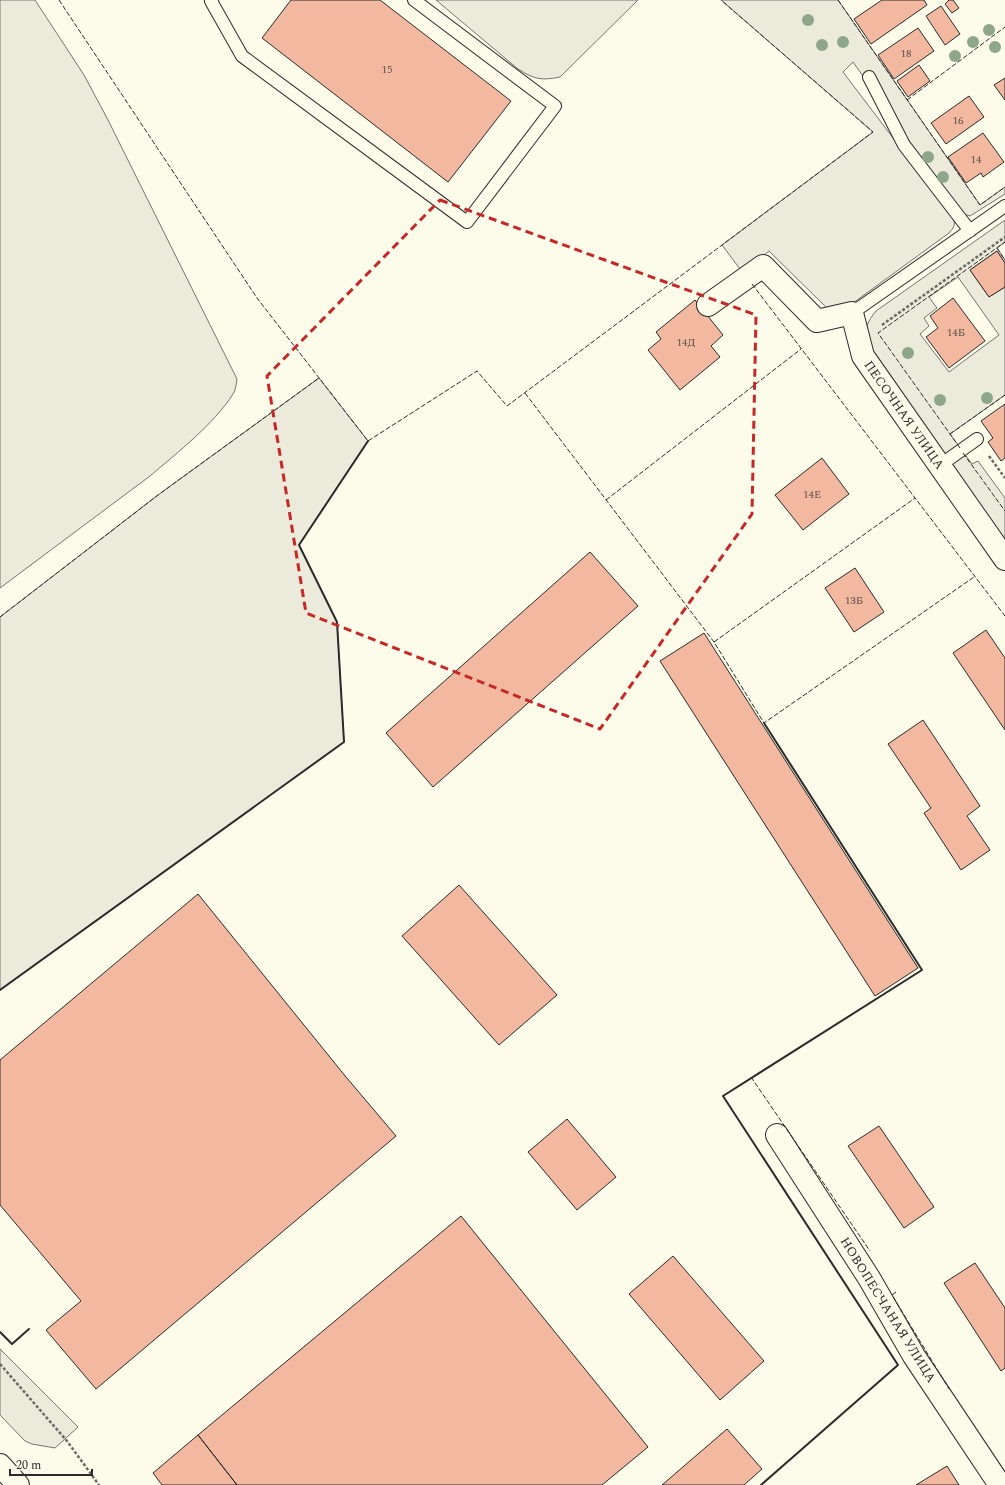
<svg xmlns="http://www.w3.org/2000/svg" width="1005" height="1485" viewBox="0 0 1005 1485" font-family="Spectral,serif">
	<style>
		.green { fill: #ecebdb; stroke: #74746e; fill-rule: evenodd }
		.building { fill: #f2b8a0; stroke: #2b2b2b }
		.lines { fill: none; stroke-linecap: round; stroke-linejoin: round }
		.service-casing { stroke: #2b2b2b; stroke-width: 14 }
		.minor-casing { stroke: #2b2b2b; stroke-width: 24 }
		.tertiary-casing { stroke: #2b2b2b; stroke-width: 24 }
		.path { stroke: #6a6964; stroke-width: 2.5; stroke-dasharray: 3 2; stroke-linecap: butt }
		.service { stroke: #fdfbea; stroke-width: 12 }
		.minor { stroke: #fdfbea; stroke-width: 22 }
		.tertiary { stroke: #fdfbea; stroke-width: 22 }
		.fence { stroke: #2b2b2b; stroke-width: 1; stroke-dasharray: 5 2; stroke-linecap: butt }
		.wall { stroke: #2b2b2b; stroke-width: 2 }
		.tree { fill: #8ea78a }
		.marked { fill: none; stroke: #c62828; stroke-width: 3; stroke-dasharray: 8 5; stroke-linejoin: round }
		.labels { text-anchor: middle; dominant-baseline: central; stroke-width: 3; stroke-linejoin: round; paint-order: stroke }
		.number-label { font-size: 11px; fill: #5d4e48 }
		.street-label { font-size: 13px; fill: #2b2b2b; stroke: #fdfbea }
	</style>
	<rect width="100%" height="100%" fill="#fdfbea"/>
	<!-- green -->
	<path class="green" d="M0,0H35L84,75L107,118L237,379C236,384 236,390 233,394C214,424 177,453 150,476L0,588Z
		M436,0H638L560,77C541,81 534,79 518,69Z
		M721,0H838L980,205L1005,187V194L970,216L964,214L907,138L853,62L843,72L953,217C956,225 954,227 949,233L853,303L828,309L769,251L743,273L722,245L873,132Z
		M1005,220V242L997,248L1005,260V263L997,251L970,270L989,297L1005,287V395L950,434L972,464L978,461L1005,498V540L865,343C865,328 867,322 876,311ZM958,277L999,335L949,372L920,334L929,326L924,318L937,308L929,297Z
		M319,378L368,441L299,545L337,622L344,742L0,990V617L158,495Z
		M0,1349L78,1427L55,1448L32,1444L25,1441L0,1415Z"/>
	<!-- building -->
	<path class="building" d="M291,0H380L511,101L448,182L262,38Z
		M882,0H924L927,5L871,44L854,19Z
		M949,0H953L959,8L952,13L945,4Z
		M941,6L960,34L945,45L926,16Z
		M918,28L934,51L894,79L878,55Z
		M919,65L930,81L908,97L897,81Z
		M1005,78V100L994,85Z
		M969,96L984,117L946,144L931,123Z
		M983,133L1004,162L983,177L981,173L966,183L948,157Z
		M997,251L1005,263V287L989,297L970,270Z
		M953,298L985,341L949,368L926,337L938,328L930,316Z
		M695,300L723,335L711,346L720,357L680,390L648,350L661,339L656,332Z
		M1005,404V458L1001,461L988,442L993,438L981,421Z
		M822,458L849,494L803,530L775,495Z
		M590,552L638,606L433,787L386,733Z
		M855,568L884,612L854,632L825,588Z
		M986,630L1005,658V730L953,653Z
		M704,633L918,968L875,996L660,661Z
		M923,720L980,806L967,816L990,850L961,870L924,813L931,808L888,744Z
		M459,885L557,995L499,1045L402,936Z
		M198,894L346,1077L396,1136L96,1389L46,1330L81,1301L0,1205V1060Z
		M567,1119L616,1177L577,1210L528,1152Z
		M879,1126L934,1207L904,1228L848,1146Z
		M461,1216L648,1447L602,1485H237L198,1435Z
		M673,1256L764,1361L720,1400L629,1294Z
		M975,1263L1005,1308V1368L1001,1371L944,1283Z
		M727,1429L762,1469L744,1485H662Z
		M198,1435L237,1485H162L153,1473Z
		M947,1466L959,1485H916Z"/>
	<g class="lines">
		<!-- service casing -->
		<g class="service-casing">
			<path id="service" d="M212,0L211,1L242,56L467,222L555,106L414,0
				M869,77L904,145L970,231
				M852,313L1005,206
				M939,466L977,439"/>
		</g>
		<!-- minor casing -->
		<g class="minor-casing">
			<path id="minor" d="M708,305L763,266L817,321L852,313L863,356L1005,559
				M777,1135L869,1278L914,1356L1000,1485"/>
		</g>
		<!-- tertiary casing -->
		<g class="tertiary-casing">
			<path id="tertiary" d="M0,1465L18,1485"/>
		</g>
		<!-- path -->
		<path class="path" d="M882,325L1005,237
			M989,456L1005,478
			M0,1364L67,1441L99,1485"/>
		<!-- service -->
		<use href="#service" class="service"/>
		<!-- minor -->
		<use href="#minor" class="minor"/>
		<!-- tertiary -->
		<use href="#tertiary" class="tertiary"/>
		<!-- fence -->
		<path class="fence" d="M59,0L257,298L368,441L477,371L507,406L873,132L721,0
			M838,0L980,205L1005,187
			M907,100L1005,27
			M997,248L1005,260
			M752,284L1005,616
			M525,393L714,642L764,723L974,577
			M950,434L1005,395
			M960,448L878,333L1005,242
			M963,453L1005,511
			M606,500L801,349
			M0,617L158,495L319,378
			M714,642L915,498
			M751,1077L870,1251
			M896,1292L892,1295L949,1389"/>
		<!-- wall -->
		<path class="wall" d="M0,990L344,742L337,622L299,545L368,441
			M0,1332L12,1344L29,1329
			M761,1485L898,1365L723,1096L922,970L764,723"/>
	</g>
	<!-- trees -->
	<g class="tree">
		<circle cx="808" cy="20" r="6"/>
		<circle cx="989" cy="30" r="6"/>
		<circle cx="843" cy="42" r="6"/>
		<circle cx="973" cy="42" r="6"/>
		<circle cx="822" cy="45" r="6"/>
		<circle cx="995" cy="47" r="6"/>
		<circle cx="955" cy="56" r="6"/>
		<circle cx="928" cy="157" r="6"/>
		<circle cx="943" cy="177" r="6"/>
		<circle cx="908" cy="353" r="6"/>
		<circle cx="987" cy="398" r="6"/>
		<circle cx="940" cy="400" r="6"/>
	</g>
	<!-- marked area -->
	<path class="marked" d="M440,200L756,315L752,514L600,729L306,613L267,376Z"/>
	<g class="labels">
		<!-- number labels -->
		<g class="number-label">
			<text x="906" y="53">18</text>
			<text x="387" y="69">15</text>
			<text x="958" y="120">16</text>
			<text x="976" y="159">14</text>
			<text x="956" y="332">14Б</text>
			<text x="686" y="342">14Д</text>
			<text x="812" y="494">14Е</text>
			<text x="854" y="600">13Б</text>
		</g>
		<!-- street labels -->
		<g class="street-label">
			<text transform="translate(904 415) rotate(55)">ПЕСОЧНАЯ УЛИЦА</text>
			<text transform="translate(888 1310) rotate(58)">НОВОПЕСЧАНАЯ УЛИЦА</text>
		</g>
	</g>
	<!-- scale -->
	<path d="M10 1469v6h82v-6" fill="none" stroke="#2b2b2b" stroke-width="2"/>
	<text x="16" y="1469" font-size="12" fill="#2b2b2b" stroke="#fdfbea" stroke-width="3" paint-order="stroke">20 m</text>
</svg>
